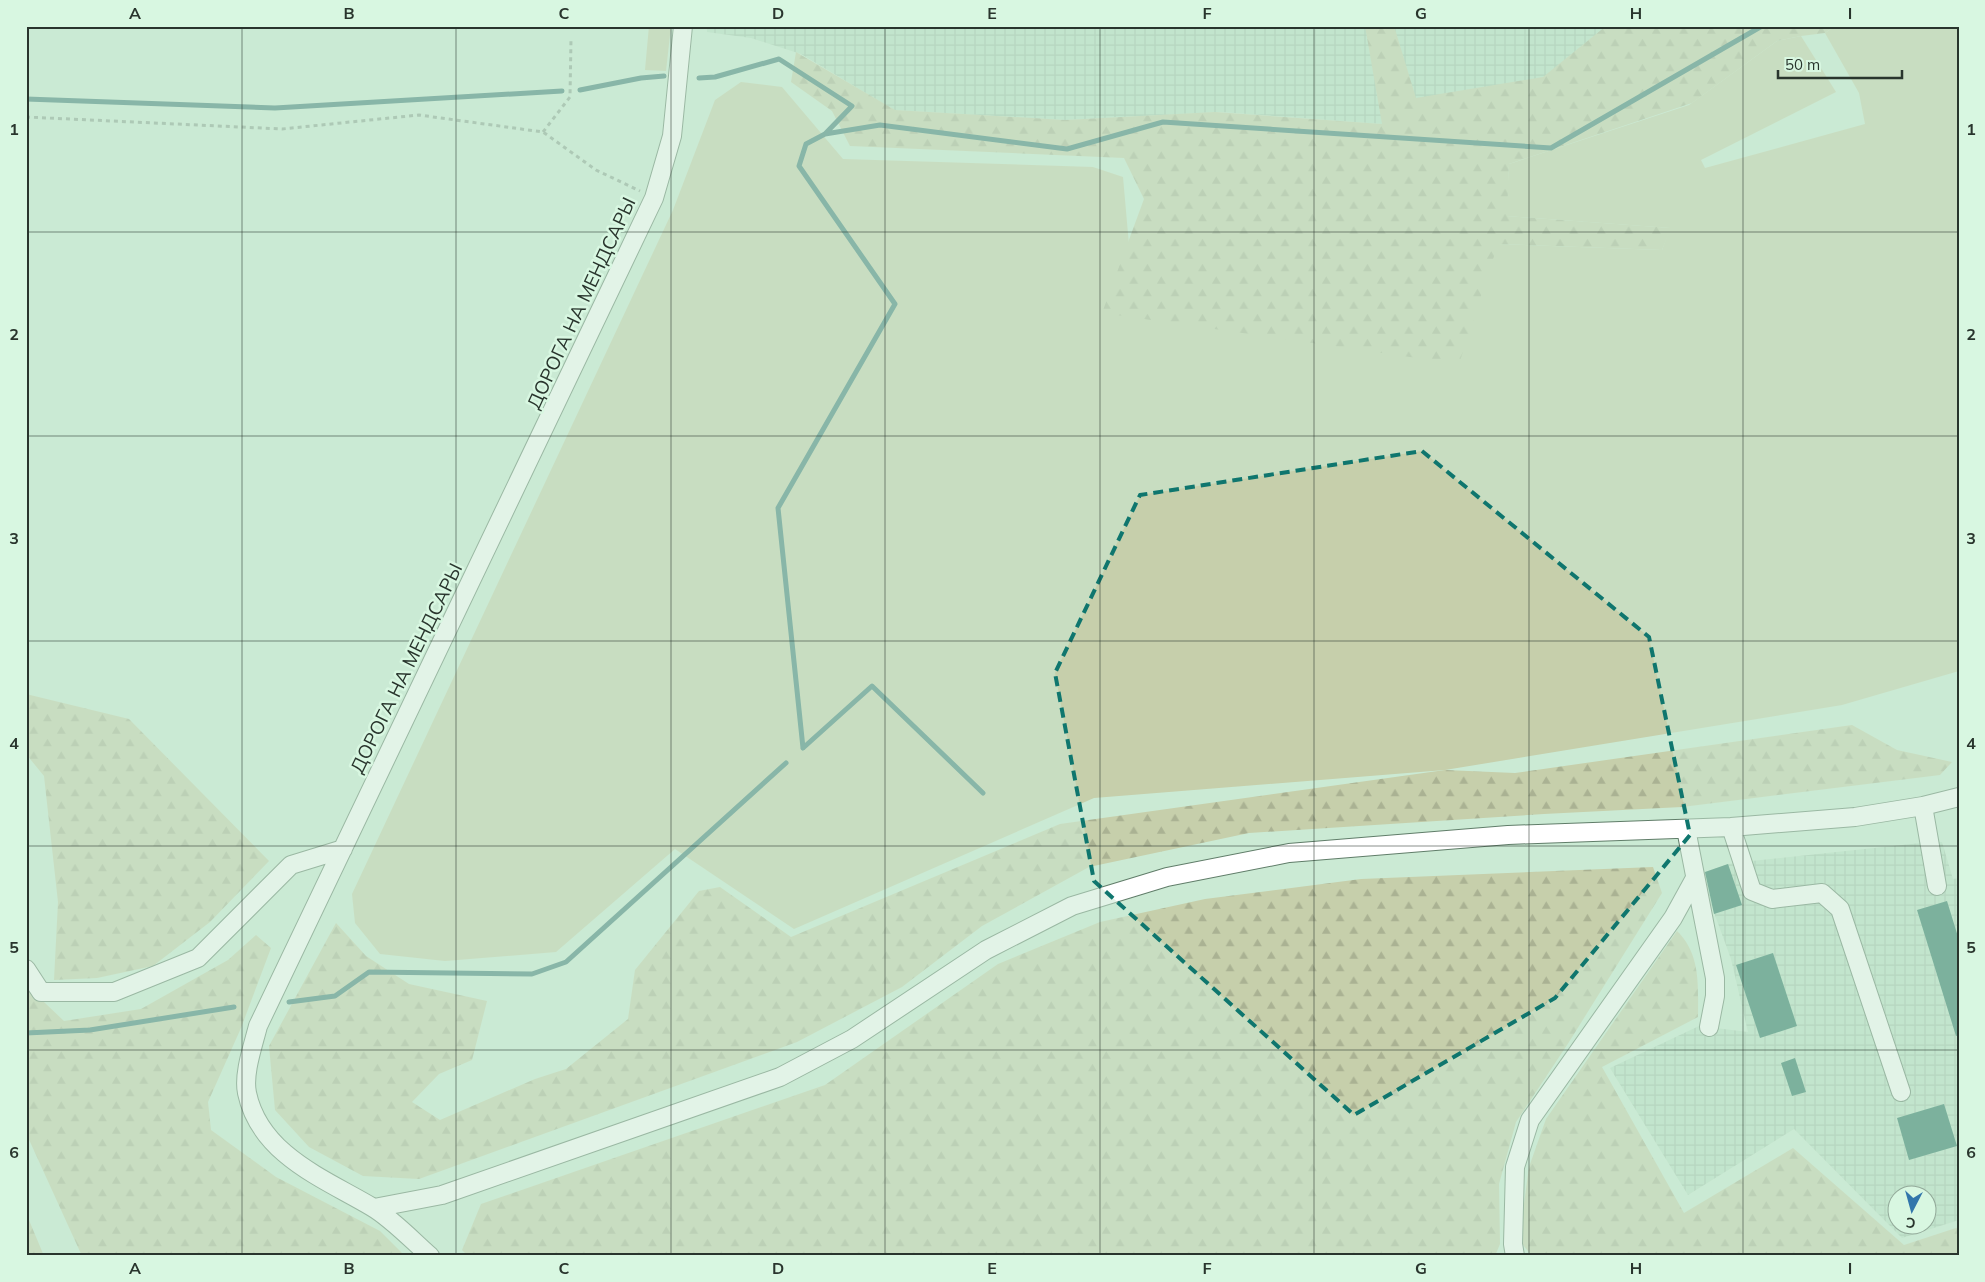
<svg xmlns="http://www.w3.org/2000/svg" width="1985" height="1282" viewBox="0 0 1985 1282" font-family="Mulish,sans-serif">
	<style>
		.industrial { fill: url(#industrial-grid); fill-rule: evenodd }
		.green { fill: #c6cfab }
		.forest { fill: url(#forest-firs) }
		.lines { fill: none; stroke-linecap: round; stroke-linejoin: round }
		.stream { stroke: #387873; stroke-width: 5 }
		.building { fill: #1d6e5b }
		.minor-casing { stroke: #607d69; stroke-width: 20 }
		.path { stroke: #8ba392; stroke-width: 3; stroke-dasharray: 4 4; stroke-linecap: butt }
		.minor { stroke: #fff; stroke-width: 18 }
		.marked { fill: none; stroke: #0f766e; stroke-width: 4; stroke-dasharray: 10 6; stroke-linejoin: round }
		.grid { fill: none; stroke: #29352d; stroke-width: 1; stroke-opacity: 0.55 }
		.labels { text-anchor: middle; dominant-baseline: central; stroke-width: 5; stroke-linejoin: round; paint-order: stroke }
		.street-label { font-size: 19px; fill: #29352d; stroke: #d8f7e1 }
		.neatline { fill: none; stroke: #29352d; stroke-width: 2 }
		.grid-label { font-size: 16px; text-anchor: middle; font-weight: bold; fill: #29352d }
	</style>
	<defs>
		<pattern id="industrial-grid" width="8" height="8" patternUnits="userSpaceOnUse" patternTransform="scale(1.25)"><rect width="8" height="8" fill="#b9dfc5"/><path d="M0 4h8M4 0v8" fill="none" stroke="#9fc0aa"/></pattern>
		<pattern id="forest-firs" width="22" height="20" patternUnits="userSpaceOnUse" patternTransform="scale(1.25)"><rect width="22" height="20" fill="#c6cfab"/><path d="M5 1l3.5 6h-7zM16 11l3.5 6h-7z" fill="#aab293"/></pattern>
	</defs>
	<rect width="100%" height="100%" fill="#cbead4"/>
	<!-- industrial -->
	<path class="industrial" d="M707,26H1748L1382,124L1220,112L1065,120L894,110L801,54L751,38L707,32Z
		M1930,842H1942L1953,879L1959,878V1220L1902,1238L1794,1129L1688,1195L1610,1068L1699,1026L1748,1032L1731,959L1700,874L1728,864L1742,862ZM1898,1194H1928V1224H1898Z"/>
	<!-- green -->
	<path class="green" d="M649,26H671L666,71L645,70Z
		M1835,26H1959V671L1842,705L1445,770L1094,798L794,929L675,849L556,952L445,961L380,954L355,923L352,894L673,210L715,100L741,82L782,87L843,159L1093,167L1123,177L1129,245L1498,244L1662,250L1670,228L1506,216L1509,164L1689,105L1777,41L1801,36L1836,92L1701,160L1705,168L1865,124L1859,93L1825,33Z"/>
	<!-- forest -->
	<path class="forest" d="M1365,26H1394L1416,98L1543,77L1606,26H1835L1825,33L1801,36L1777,41L1692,103L1509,164L1507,216L1671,228L1662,250L1498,244L1459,364L1102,313L1144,199L1124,158L850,146L832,111L791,82L796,52L895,110L1065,120L1215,112L1382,124Z
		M26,694L129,719L269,861L210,922L153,966L97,978L54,980L58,902L44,776L26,754Z
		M1852,725L1897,750L1952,762L1940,775L1682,807L1544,814L1249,833L1089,867L982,926L902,987L797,1042L419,1179L363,1176L309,1147L275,1110L269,1046L336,923L366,956L409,984L487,1001L472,1060L439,1074L412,1102L440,1120L535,1079L566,1069L628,1019L635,970L699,891L720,887L791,937L1060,824L1445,770L1515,773Z
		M1653,867L1662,893L1569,1042L1516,1122L1499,1184L1500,1244L1495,1256H468L462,1250L481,1204L825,1085L998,964L1100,922L1205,899L1361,879Z
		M1677,931C1701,954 1698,987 1698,1017L1602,1067L1684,1213L1793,1148L1904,1245L1959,1227V1256H1532L1519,1240L1529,1167L1546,1119Z
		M256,935L271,948L241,1028L208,1102L211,1130L276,1177L380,1231L405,1256H82L26,1133V985L64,1021L141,1009L228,960Z
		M26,1213L44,1256H26Z"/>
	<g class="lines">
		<!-- stream -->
		<path class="stream" d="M699,78L715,77L779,59L852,106L825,134L880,125L1067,149L1163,122L1551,148L1762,26
			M580,90L641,78L664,76
			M26,99L275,108L562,91
			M803,748L778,508L895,304L799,166L806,144L825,134
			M803,748L872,686L983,793
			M289,1002L335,996L369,972L532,974L566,962L786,763
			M26,1033L90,1030L234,1007"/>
	</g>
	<!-- building -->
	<path class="building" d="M1728,864L1742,905L1714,914L1705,872Z
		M1947,901L1959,940V1035L1956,1036L1917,910Z
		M1773,953L1797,1026L1760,1038L1736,965Z
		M1795,1058L1806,1092L1792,1096L1781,1063Z
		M1944,1104L1957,1146L1909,1160L1897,1118Z"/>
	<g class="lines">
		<!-- minor casing -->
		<g class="minor-casing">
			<path id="minor" d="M1923,806L1937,886
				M1731,827L1752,891L1772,899L1822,893L1840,909L1901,1092
				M1686,829L1715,978V996L1709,1027
				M26,969L41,992H114L198,958L291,865L343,849
				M374,1208L442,1195L780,1077L852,1039L986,950L1072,906L1167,877L1289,853L1508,835L1731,827L1855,817L1923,806L1959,797
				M430,1256C413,1241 391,1218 372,1207C325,1179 260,1155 247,1093C243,1074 253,1046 258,1026L654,198L672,136L683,26
				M1515,1256L1513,1244L1515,1167L1530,1120L1673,918L1695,878"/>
		</g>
		<!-- path -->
		<path class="path" d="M26,117L282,129L419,115L543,132L596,170L640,191
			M543,132L570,97L571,38"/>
		<!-- minor -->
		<use href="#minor" class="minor"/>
	</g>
	<!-- marked area -->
	<path d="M0 0H1985V1282H0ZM1422,451L1649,637L1690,835L1555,998L1354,1115L1094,881L1055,673L1140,495Z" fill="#cbead4" fill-opacity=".55" fill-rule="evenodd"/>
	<path class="marked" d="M1422,451L1649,637L1690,835L1555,998L1354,1115L1094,881L1055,673L1140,495Z"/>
	<!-- grid -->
	<path class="grid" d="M242,26V1256M456,26V1256M671,26V1256M885,26V1256M1100,26V1256M1314,26V1256M1529,26V1256M1743,26V1256M26,232H1959M26,436H1959M26,641H1959M26,846H1959M26,1050H1959"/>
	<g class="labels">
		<!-- street labels -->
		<g class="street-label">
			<text transform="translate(581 303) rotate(-65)">ДОРОГА НА МЕНДСАРЫ</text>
			<text transform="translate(406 668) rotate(-64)">ДОРОГА НА МЕНДСАРЫ</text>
		</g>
	</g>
	<!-- border -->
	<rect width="1985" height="1282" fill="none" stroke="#d8f7e1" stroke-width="55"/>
	<!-- north arrow -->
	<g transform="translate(1912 1210) rotate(186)"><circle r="24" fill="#d8f7e1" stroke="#92a999"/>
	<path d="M0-4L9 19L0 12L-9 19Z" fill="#3276ab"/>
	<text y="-8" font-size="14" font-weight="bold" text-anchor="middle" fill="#29352d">С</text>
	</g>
	<!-- scale -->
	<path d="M1778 70v8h124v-8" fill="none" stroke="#29352d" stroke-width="2.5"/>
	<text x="1785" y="70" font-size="15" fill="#29352d" stroke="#d8f7e1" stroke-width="4" paint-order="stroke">50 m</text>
	<rect x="28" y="28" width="1930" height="1226" class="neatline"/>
	<g class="grid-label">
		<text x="135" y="19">A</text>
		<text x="349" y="19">B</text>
		<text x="564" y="19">C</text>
		<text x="778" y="19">D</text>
		<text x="992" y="19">E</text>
		<text x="1207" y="19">F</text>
		<text x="1421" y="19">G</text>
		<text x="1636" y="19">H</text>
		<text x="1850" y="19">I</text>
		<text x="14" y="135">1</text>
		<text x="1971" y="135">1</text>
		<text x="14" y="340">2</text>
		<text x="1971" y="340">2</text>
		<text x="14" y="544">3</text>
		<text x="1971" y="544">3</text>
		<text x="14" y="749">4</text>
		<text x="1971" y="749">4</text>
		<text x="14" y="953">5</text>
		<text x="1971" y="953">5</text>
		<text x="14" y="1158">6</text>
		<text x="1971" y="1158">6</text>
		<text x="135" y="1274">A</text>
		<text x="349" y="1274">B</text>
		<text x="564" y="1274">C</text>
		<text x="778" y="1274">D</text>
		<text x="992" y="1274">E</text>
		<text x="1207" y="1274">F</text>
		<text x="1421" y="1274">G</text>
		<text x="1636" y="1274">H</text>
		<text x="1850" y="1274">I</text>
	</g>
</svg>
